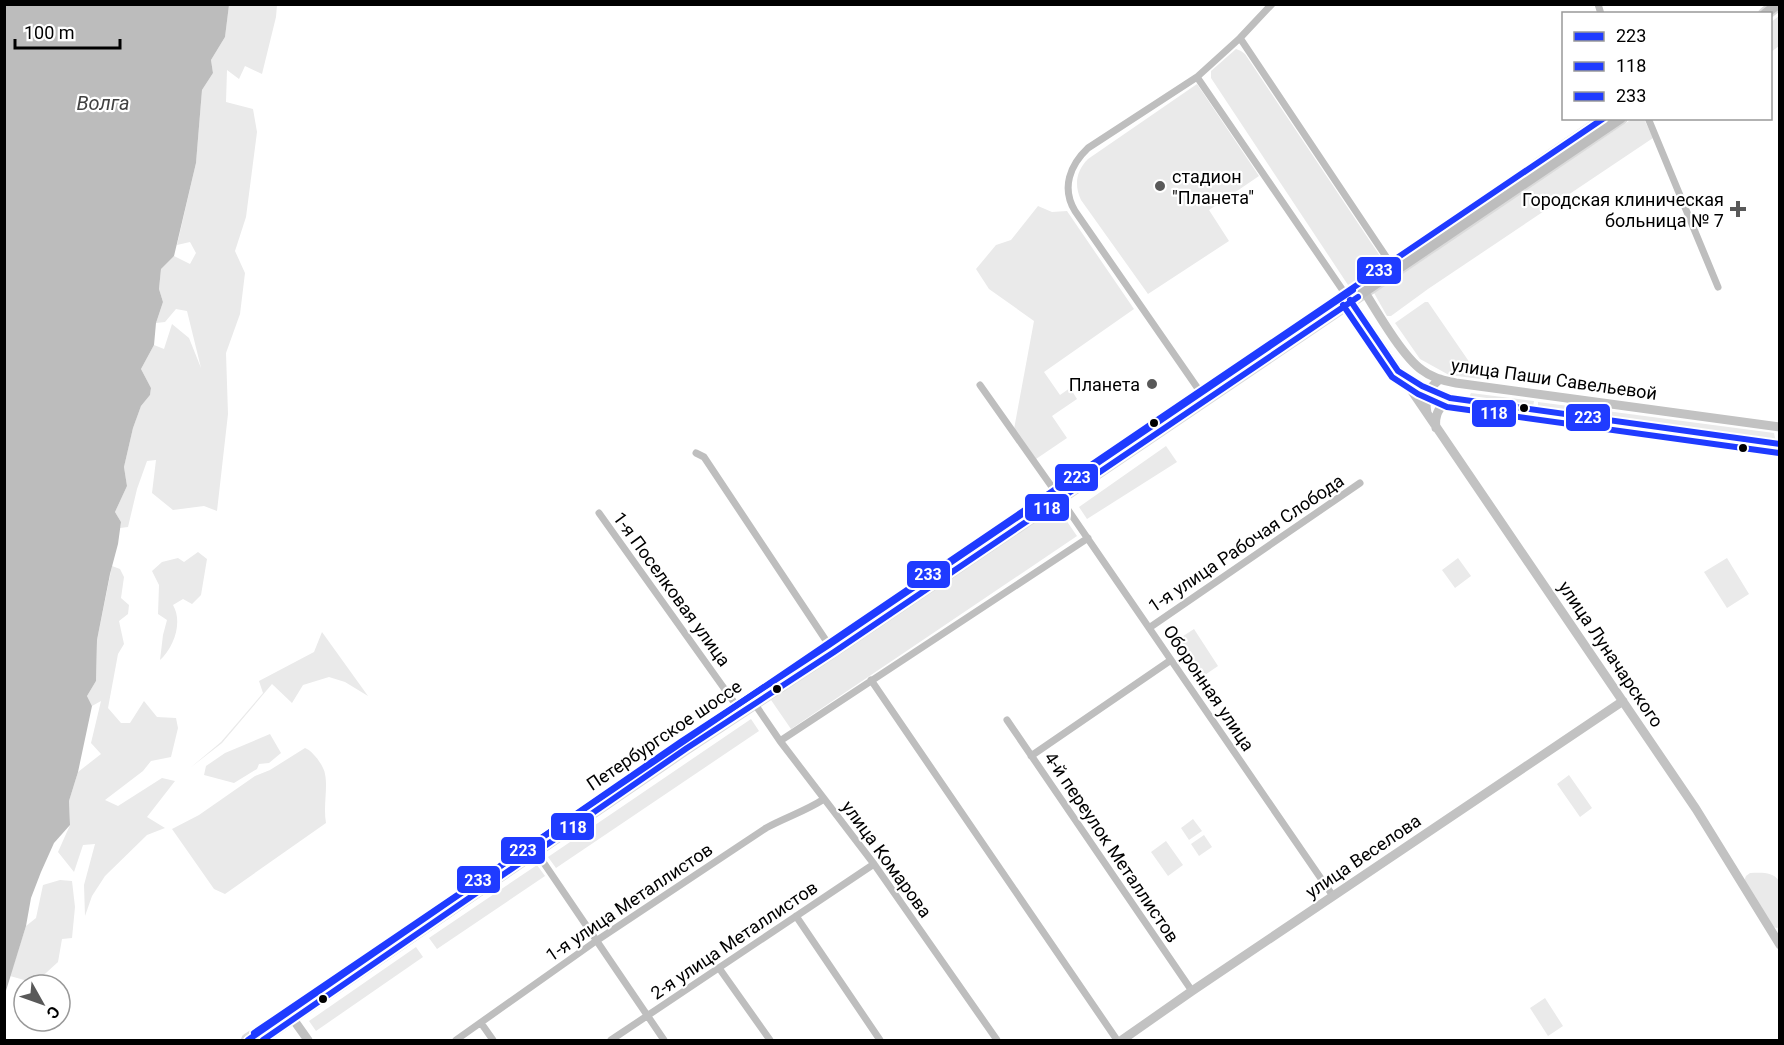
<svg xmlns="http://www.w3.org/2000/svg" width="1784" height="1045" viewBox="0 0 1784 1045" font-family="Roboto,sans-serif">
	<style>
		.green { fill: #eaeaea }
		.water { fill: #bcbcbc }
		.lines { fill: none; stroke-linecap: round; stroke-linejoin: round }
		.primary-casing { stroke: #dbdbdb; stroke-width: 14 }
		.street { stroke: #bebebe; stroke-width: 7 }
		.secondary { stroke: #c2c2c2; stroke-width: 9 }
		.primary { stroke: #bdbdbd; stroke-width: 10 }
		.bus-1-casing { stroke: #fff; stroke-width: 10 }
		.bus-2-casing { stroke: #fff; stroke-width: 10 }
		.bus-3-casing { stroke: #fff; stroke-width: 10 }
		.bus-1 { stroke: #1f3bff; stroke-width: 6 }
		.bus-2 { stroke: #1f3bff; stroke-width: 6 }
		.bus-3 { stroke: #1f3bff; stroke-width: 6 }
		.poi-dot { fill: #595959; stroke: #fff; stroke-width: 2 }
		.bus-dot { fill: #000; stroke: #fff; stroke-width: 2 }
		.labels { text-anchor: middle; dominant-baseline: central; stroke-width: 4.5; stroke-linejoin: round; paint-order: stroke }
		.poi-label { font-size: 18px; fill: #000; stroke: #fff; text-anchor: end }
		.street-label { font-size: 18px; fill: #000; stroke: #fff }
		.water-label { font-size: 20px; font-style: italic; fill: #414141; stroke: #fff }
		.line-badge { stroke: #fff; stroke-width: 2 }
		.badge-label { font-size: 16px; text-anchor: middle; font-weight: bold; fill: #fff }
	</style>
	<rect width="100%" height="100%" fill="#fff"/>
	<!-- green -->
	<path class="green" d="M229,5H277L276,17L262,74L245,66L239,79L227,70L226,102L253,109L257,132L246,217L235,251L245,273L240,314L226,353L228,414L217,511L204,506L173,510L152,493L156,460L147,461L137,489L128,527L120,528L121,522L115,512L127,486L124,467L133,428L141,406L150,395L151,388L141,369L154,345L164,349L172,324L189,338L201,368L187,311L176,309L165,322L156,323L163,302L159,289L161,269L174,256L190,264L196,253L190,242L177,245L196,163L202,90L213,73L211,60L225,37Z
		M1779,16V46L1771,52V22Z
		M1236,49L1241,51L1245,54L1382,259L1381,268L1350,288L1211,78V71Z
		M1197,84L1259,176L1209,210L1229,241L1148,294L1081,200C1074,185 1076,171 1088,159Z
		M1632,119H1644L1653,138L1428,289L1391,316H1387L1374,293L1435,252L1442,245Z
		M1038,206L1052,212L1067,211L1134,309L1044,372L1060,395L1070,388L1077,399L1052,416L1067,438L1036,459L1014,429L1034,321L989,289L976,269L996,245L1011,240Z
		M1425,302H1428L1481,379L1449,375L1420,359L1395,323Z
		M1471,393L1534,401L1533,407L1469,397Z
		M1538,402L1774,433L1775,438L1773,440L1538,408Z
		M1166,446L1177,462L1087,519L1079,507Z
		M1057,507L1077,536L791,729L771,700Z
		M198,552L207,559L201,595L192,604L183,599L173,605C183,622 174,647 160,660L163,635L167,620L158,614L159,585L152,571L162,562L178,558L184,562Z
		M1458,558L1471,576L1455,588L1442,570Z
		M1727,558L1749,594L1727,608L1704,572Z
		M112,566L120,569L124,577L121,598L129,605L128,614L119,621L124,644L118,654L108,708L121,723H130L144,701L157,717L176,718L178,728L171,757L151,761L143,771L105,800L118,806L162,778L175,781L147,817L165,828L147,835L105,876L92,896L85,916L84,885L95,844L83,845L74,872L58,852L70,825L69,801L78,772L101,754L91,743L101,701L92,706L87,696L96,681L97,640Z
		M1194,629L1218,666L1199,679L1174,642Z
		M322,632L368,696L345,682L329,677L303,685L292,703L272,684L222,743L190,768L221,742L263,693L259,681L314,652Z
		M751,719L759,731L556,868L548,857Z
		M270,734L281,753L269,763L259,764L257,769L234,783L204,775L206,766L225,753Z
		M305,748C313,751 324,766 325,774C328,788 323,806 326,823L225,894L214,889L172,829L199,815L255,776L270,770Z
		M1569,775L1592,808L1580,817L1557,784Z
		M1193,819L1202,831L1189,840L1181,828Z
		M1204,835L1212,847L1199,856L1191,844Z
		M1166,841L1183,865L1168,876L1151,852Z
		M537,865L545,876L437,949L429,938Z
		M1750,873C1761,873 1772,871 1779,881V927L1777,928L1773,927L1744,881L1746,876Z
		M60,880L72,881L75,907L72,938L62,939L58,962L35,983L10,976L26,926L36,918L43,885Z
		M416,947L423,957L316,1031L309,1021Z
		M1545,998L1563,1026L1548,1036L1530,1008Z"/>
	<!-- water -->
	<path class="water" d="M5,4L229,5L225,37L211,60L213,73L202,90L196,163L174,256L161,269L159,289L163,302L156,323L154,345L141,369L151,388L150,395L141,406L133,428L124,467L127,486L115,512L121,522L118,544L110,574L97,640L96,681L87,696L92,706L78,772L69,801L70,825L54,843L41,872L31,898L26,926L5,994Z"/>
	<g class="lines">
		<!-- primary casing -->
		<g class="primary-casing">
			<path id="primary" d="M1765,14L1778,4
				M1538,165L1607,118
				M248,1040L264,1030
				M259,1040L687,747L833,651L1621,118"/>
		</g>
		<!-- street -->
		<path class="street" d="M1598,4L1601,14
			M1240,38L1395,270
			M1197,77L1346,295
			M1648,118L1718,287
			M980,385L1064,504L1333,896
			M1201,393L1075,211C1061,188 1070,165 1088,148L1197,77L1240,38L1272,4
			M696,453L704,457L829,645
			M599,513L741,712
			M1149,628L1360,483
			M871,680L1117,1040
			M750,697L780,741L874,864L997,1040
			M1007,720L1192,991
			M780,741L1088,538
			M1031,756L1171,660
			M535,850L664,1040
			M796,916L880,1040
			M719,968L770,1040
			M481,1023L493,1040
			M456,1040L596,941L766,828C786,817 806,811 824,799
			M611,1040L874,864"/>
		<!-- secondary -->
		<path class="secondary" d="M1402,374L1427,389L1453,399L1780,444
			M1427,413C1424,399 1428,388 1440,379
			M1780,427L1456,383C1444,381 1432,378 1422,370C1403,357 1377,312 1364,291L1353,290L1350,300L1696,809L1780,945
			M1436,428C1434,414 1440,404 1453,399
			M288,1012L308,1040
			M1122,1040L1192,991L1623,701"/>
		<!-- primary -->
		<use href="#primary" class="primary"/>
		<!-- bus-1 casing -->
		<g class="bus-1-casing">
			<path id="bus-1" d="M1350,300L1398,371L1422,386L1450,398L1780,444
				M248,1040L682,741L829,645L1353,290"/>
		</g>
		<!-- bus-2 casing -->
		<g class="bus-2-casing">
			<path id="bus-2" d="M1343,305L1392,377L1418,394L1447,407L1779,453
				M263,1040L687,748L834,652L1358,297"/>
		</g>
		<!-- bus-3 casing -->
		<g class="bus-3-casing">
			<path id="bus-3" d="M254,1033C702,726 1154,423 1604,118"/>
		</g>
		<!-- bus-1 -->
		<use href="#bus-1" class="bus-1"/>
		<!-- bus-2 -->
		<use href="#bus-2" class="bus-2"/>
		<!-- bus-3 -->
		<use href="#bus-3" class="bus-3"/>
	</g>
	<!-- markers -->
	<g class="poi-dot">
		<circle cx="1160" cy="186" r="6"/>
		<path d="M1735 200h6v6h6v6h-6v6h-6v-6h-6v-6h6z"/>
		<circle cx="1152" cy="384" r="6"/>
	</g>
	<g class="bus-dot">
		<circle cx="1524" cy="408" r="5"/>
		<circle cx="1154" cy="423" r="5"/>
		<circle cx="1743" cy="448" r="5"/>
		<circle cx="777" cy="689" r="5"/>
		<circle cx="323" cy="999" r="5"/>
	</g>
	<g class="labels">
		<!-- poi labels -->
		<g class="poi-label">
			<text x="1172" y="176" text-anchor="start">стадион<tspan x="1172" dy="21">"Планета"</tspan></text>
			<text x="1724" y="199">Городская клиническая<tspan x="1724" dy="21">больница № 7</tspan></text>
			<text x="1140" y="384">Планета</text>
		</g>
		<!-- street labels -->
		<g class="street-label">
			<text transform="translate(1554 379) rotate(8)">улица Паши Савельевой</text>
			<text transform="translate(1246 543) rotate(-34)">1-я улица Рабочая Слобода</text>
			<text transform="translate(672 589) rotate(54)">1-я Поселковая улица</text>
			<text transform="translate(1611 654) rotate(56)">улица Луначарского</text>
			<text transform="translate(1209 688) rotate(56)">Оборонная улица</text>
			<text transform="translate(664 735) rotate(-34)">Петербургское шоссе</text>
			<text transform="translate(1112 847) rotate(56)">4-й переулок Металлистов</text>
			<text transform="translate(1363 856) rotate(-34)">улица Веселова</text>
			<text transform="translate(887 859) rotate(54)">улица Комарова</text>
			<text transform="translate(629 902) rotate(-34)">1-я улица Металлистов</text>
			<text transform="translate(734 940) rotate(-34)">2-я улица Металлистов</text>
		</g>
		<!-- water labels -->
		<g class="water-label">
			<text x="103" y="103">Волга</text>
		</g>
	</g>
	<g class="line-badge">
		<rect x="1356" y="256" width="46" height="29" rx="6" fill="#1f3bff"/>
		<rect x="1471" y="399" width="46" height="29" rx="6" fill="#1f3bff"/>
		<rect x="1565" y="403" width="46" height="29" rx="6" fill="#1f3bff"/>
		<rect x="1054" y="463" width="45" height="29" rx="6" fill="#1f3bff"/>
		<rect x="1024" y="493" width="46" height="29" rx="6" fill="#1f3bff"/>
		<rect x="906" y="560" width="45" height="29" rx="6" fill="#1f3bff"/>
		<rect x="550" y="812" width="45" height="29" rx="6" fill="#1f3bff"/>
		<rect x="500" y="836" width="46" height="29" rx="6" fill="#1f3bff"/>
		<rect x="456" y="865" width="45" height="29" rx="6" fill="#1f3bff"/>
	</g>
	<g class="badge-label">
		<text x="1379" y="276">233</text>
		<text x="1494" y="419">118</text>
		<text x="1588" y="423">223</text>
		<text x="1077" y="483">223</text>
		<text x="1047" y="514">118</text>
		<text x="928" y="580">233</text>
		<text x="573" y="833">118</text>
		<text x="523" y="856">223</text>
		<text x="478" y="886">233</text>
	</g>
	<!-- border -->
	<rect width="1784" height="1045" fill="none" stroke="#000000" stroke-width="12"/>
	<!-- legend -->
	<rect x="1562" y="12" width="210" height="108" fill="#ffffff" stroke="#999999" stroke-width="1.5"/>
	<rect x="1574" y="32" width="30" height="9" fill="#1f3bff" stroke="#999999" stroke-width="1.5"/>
	<text x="1616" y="42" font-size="18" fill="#000000">223</text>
	<rect x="1574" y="62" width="30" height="9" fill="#1f3bff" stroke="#999999" stroke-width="1.5"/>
	<text x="1616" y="72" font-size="18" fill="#000000">118</text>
	<rect x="1574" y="92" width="30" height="9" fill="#1f3bff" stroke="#999999" stroke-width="1.5"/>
	<text x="1616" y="102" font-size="18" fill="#000000">233</text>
	<!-- north arrow -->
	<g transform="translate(42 1003) rotate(130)"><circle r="28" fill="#ffffff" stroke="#999999" stroke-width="1.5"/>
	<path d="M0-4.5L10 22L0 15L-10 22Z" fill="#595959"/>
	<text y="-9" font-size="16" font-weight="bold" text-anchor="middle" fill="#000000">С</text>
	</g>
	<!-- scale -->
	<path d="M15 39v9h105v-9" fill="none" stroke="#000000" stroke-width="3"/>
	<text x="24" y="39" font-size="18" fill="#000000" stroke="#ffffff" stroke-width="4.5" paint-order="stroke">100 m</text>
</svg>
